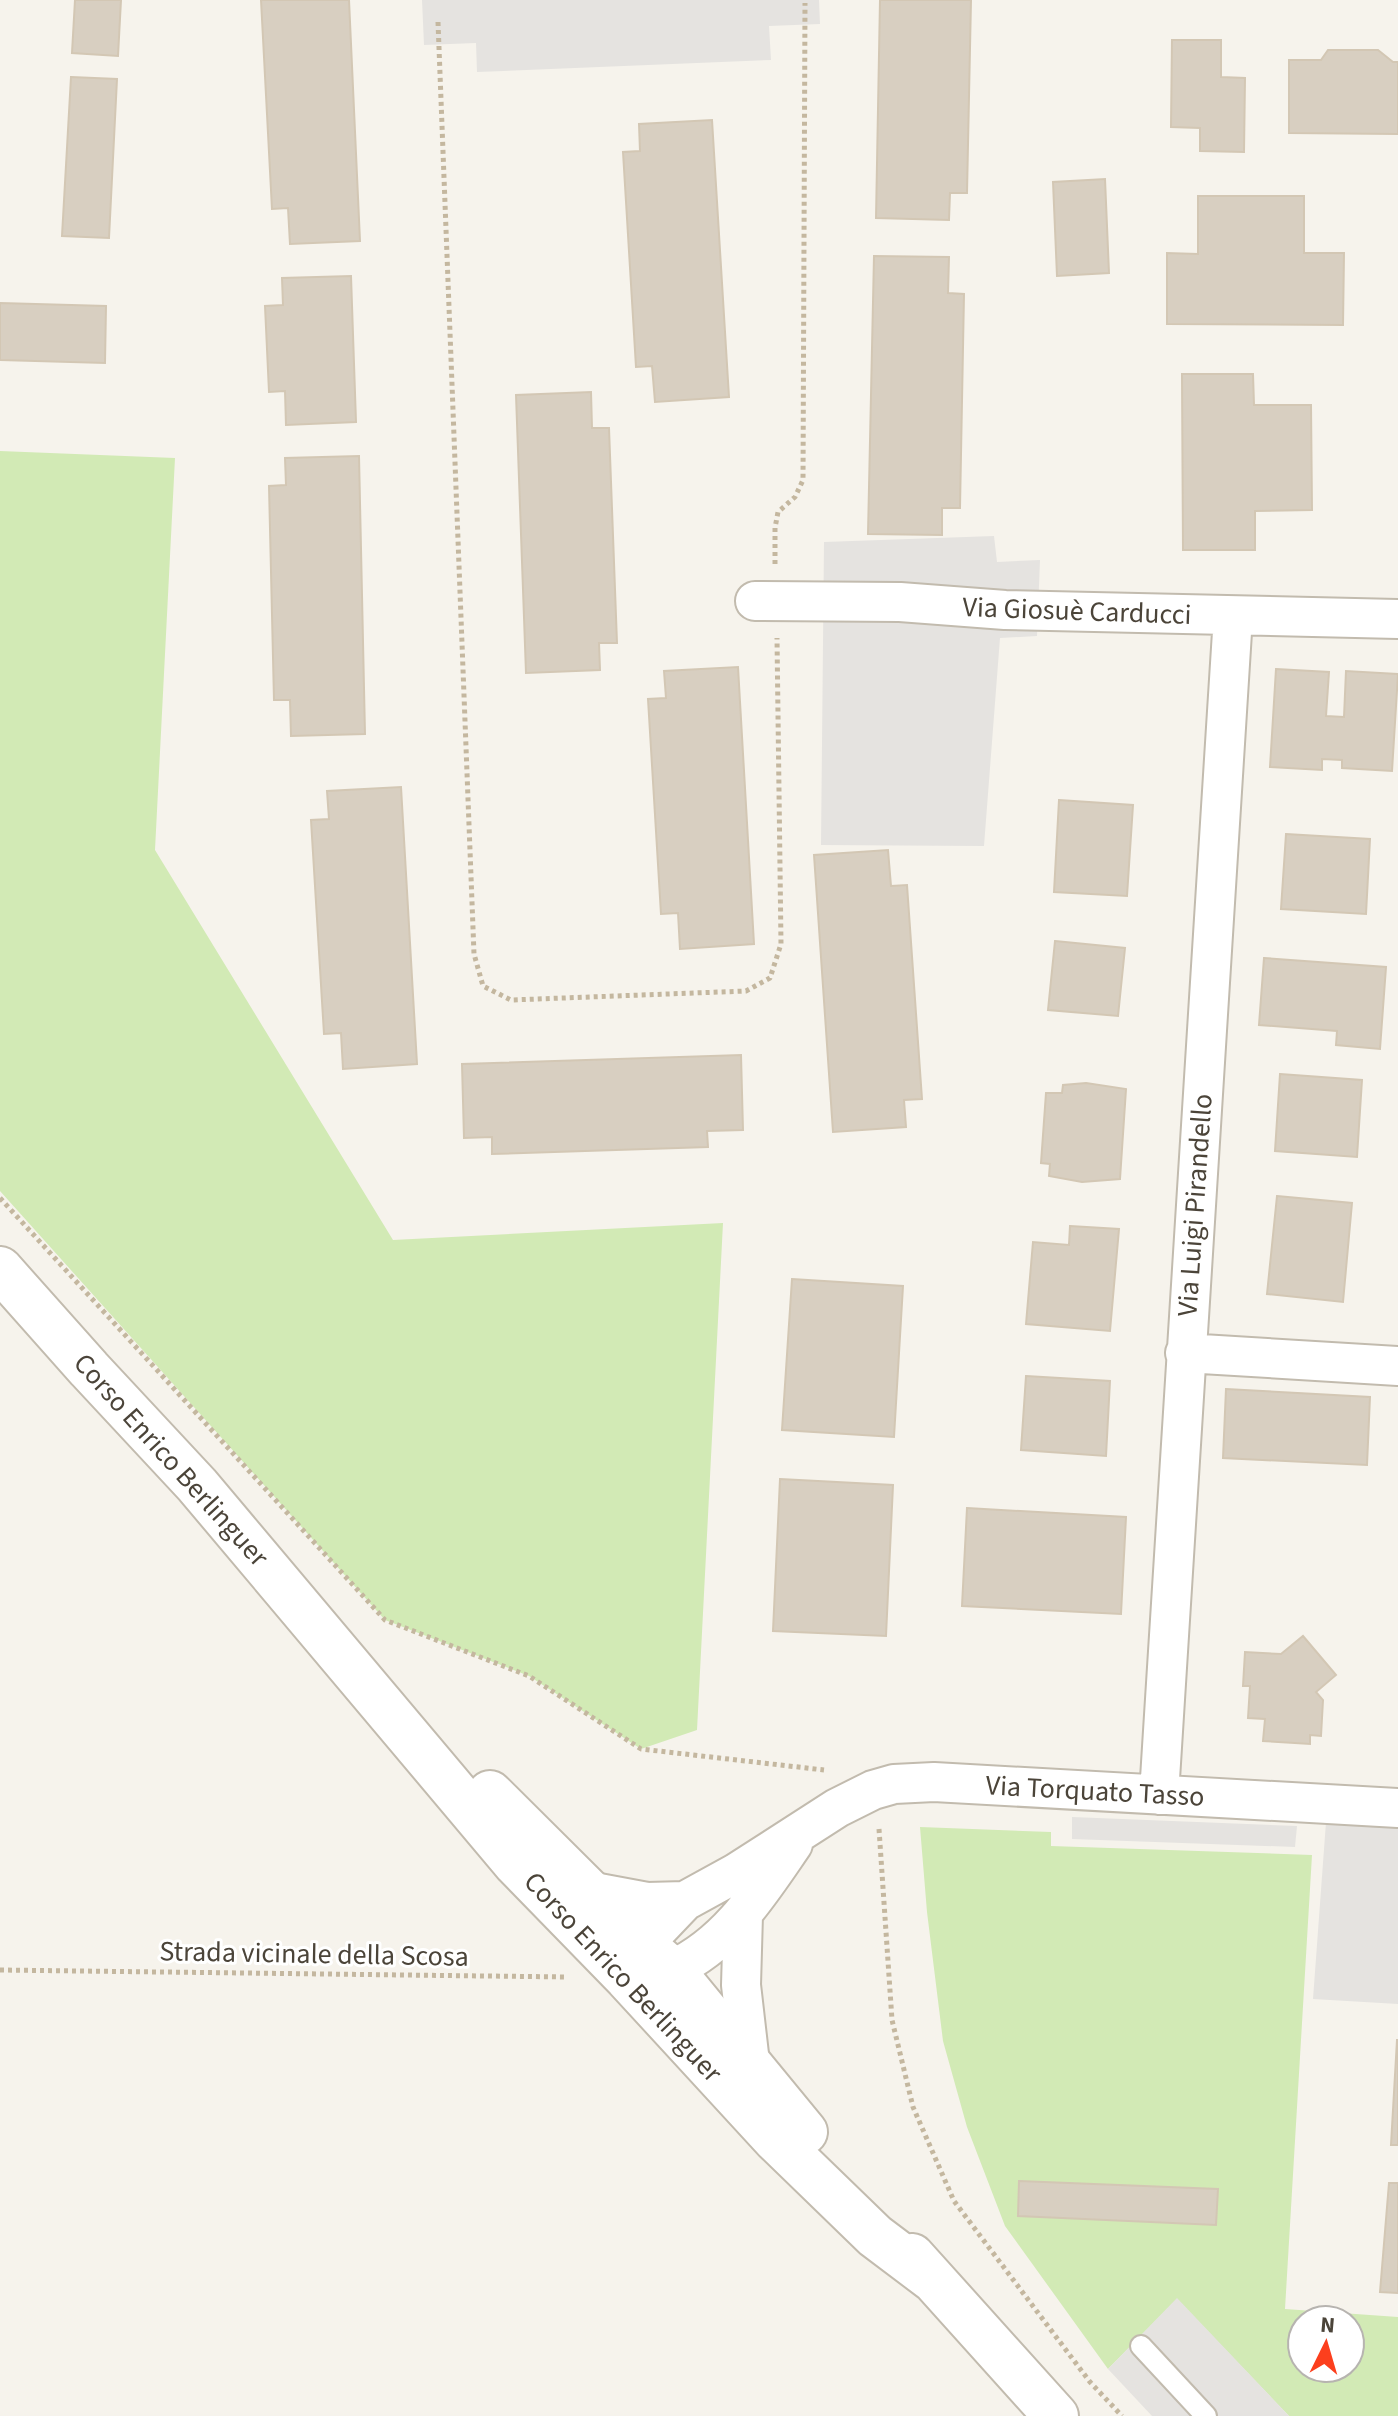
<svg xmlns="http://www.w3.org/2000/svg" width="1398" height="2416" viewBox="0 0 1398 2416" font-family="'Source Sans 3',sans-serif">
	<style>
		.green { fill: #d2eab5; fill-rule: evenodd }
		.parking { fill: #e5e3e0 }
		.building { fill: #d8cfc1; stroke: #d3c7b4; stroke-width: 2 }
		.lines { fill: none; stroke-linecap: round; stroke-linejoin: round }
		.service-casing { stroke: #c2bbae; stroke-width: 24 }
		.minor-casing { stroke: #c2bbae; stroke-width: 42 }
		.tertiary-casing { stroke: #c2bbae; stroke-width: 48 }
		.path { stroke: #c4b79f; stroke-width: 5; stroke-dasharray: 4 4; stroke-linecap: butt }
		.service { stroke: #fff; stroke-width: 20 }
		.minor { stroke: #fff; stroke-width: 38 }
		.tertiary { stroke: #fff; stroke-width: 44 }
		.labels { text-anchor: middle; dominant-baseline: central; stroke-width: 6; stroke-linejoin: round; paint-order: stroke }
		.street-label { font-size: 28px; fill: #4b4439; stroke: #fff }
	</style>
	<rect width="100%" height="100%" fill="#f6f3ec"/>
	<!-- green -->
	<path class="green" d="M0,451L175,458L155,850L393,1240L723,1223L697,1730L641,1749L529,1676L385,1620L0,1191Z
		M920,1827L1051,1832V1846L1312,1855L1285,2309L1398,2317V2416H1289L1177,2299L1108,2369L1005,2226L967,2127L943,2041L927,1912ZM1302,2320H1350V2368H1302Z"/>
	<!-- parking -->
	<path class="parking" d="M422,0H819L820,24L769,26L771,60L477,72L476,43L424,45Z
		M994,536L997,562L1040,560L1037,636L1000,638L984,846L821,845L824,542Z
		M1072,1817L1297,1826L1295,1847L1072,1839Z
		M1326,1822L1398,1827V2004L1313,1999Z
		M1177,2298L1289,2416H1152L1108,2369Z"/>
	<!-- building -->
	<path class="building" d="M75,0H121L118,56L72,53Z
		M261,0H349L360,241L290,244L288,208L272,209Z
		M880,0H971L967,193H950L949,220L876,218Z
		M1172,40H1221V77L1245,78L1244,152L1200,151V128L1171,127Z
		M1328,50H1378L1393,62H1398V134L1289,133V60H1321Z
		M71,77L117,79L109,238L62,236Z
		M712,120L729,397L655,402L652,366L636,367L623,152L640,151L639,124Z
		M1105,179L1109,273L1057,276L1053,182Z
		M1198,196H1304V253H1344L1343,325L1167,324V253L1198,254Z
		M874,256L949,257L948,293L964,294L960,508H942V535L868,534Z
		M351,276L356,422L286,425L285,391L269,392L265,306L283,305L282,278Z
		M0,303L106,306L105,363L0,360Z
		M1182,374H1253L1254,405H1311L1312,510L1255,511V550H1183Z
		M591,392L592,428H609L617,643H599L600,670L526,673L516,395Z
		M359,456L365,734L291,736L290,700H274L269,486L286,485L285,458Z
		M738,667L754,944L680,949L678,913L661,914L648,699L666,698L664,671Z
		M1276,669L1329,672L1326,716L1344,717L1346,671L1398,674L1392,771L1342,768V760L1322,759V770L1270,767Z
		M401,787L417,1064L343,1069L341,1033L324,1034L311,820L329,819L327,791Z
		M1059,800L1133,805L1127,896L1054,892Z
		M1286,834L1370,839L1366,914L1281,909Z
		M888,850L891,886L907,885L922,1099L904,1100L906,1127L833,1132L814,855Z
		M1055,941L1125,948L1118,1016L1048,1010Z
		M1264,958L1386,967L1380,1049L1336,1045L1337,1031L1259,1025Z
		M741,1055L743,1130L707,1131L708,1147L492,1154V1137L464,1138L462,1064Z
		M1280,1074L1362,1080L1357,1157L1275,1151Z
		M1086,1083L1126,1089L1120,1179L1082,1182L1049,1176L1050,1164L1041,1163L1046,1093H1062L1063,1085Z
		M1277,1196L1352,1203L1343,1302L1267,1294Z
		M1070,1226L1119,1229L1110,1331L1026,1324L1033,1242L1069,1245Z
		M792,1279L903,1286L894,1437L782,1430Z
		M1026,1376L1110,1381L1106,1456L1021,1450Z
		M1226,1389L1370,1397L1367,1465L1223,1458Z
		M780,1479L893,1485L886,1636L773,1631Z
		M967,1508L1126,1517L1121,1614L962,1606Z
		M1303,1636L1336,1675L1316,1692L1323,1700L1321,1736L1310,1735V1744L1263,1741L1265,1719L1248,1718L1250,1686H1243L1245,1652L1281,1654Z
		M1397,2040H1398V2145H1391Z
		M1019,2181L1218,2189L1216,2225L1018,2216Z
		M1389,2183H1398V2293L1380,2292Z"/>
	<g class="lines">
		<!-- service casing -->
		<g class="service-casing">
			<path id="service" d="M1141,2346L1206,2416"/>
		</g>
		<!-- minor casing -->
		<g class="minor-casing">
			<path id="minor" d="M755,601L900,602L1005,610L1398,619
				M1185,1353L1398,1366
				M1159,1795L1233,616
				M588,1891L647,1902L685,1901
				M743,1915L741,1985L750,2063
				M631,1969L643,1945L685,1901L736,1873L837,1808L873,1790L894,1784L934,1782L1398,1808
				M643,1975C653,1973 665,1973 673,1969C728,1944 760,1892 793,1844"/>
		</g>
		<!-- tertiary casing -->
		<g class="tertiary-casing">
			<path id="tertiary" d="M0,1269L89,1369L197,1485L516,1864L627,1978L776,2140L875,2236L932,2279
				M490,1793L643,1945L672,1970L805,2132
				M912,2256L1056,2416"/>
		</g>
		<!-- path -->
		<path class="path" d="M438,22L474,954L483,986L511,1000L746,991L770,978L781,944L777,638
			M775,564V528L778,512L795,497L803,480L805,3
			M0,1198L385,1620L529,1676L641,1749L824,1770
			M879,1829L892,2020L913,2107L954,2201L1090,2382L1122,2416
			M0,1970L567,1977"/>
		<!-- service -->
		<use href="#service" class="service"/>
		<!-- minor -->
		<use href="#minor" class="minor"/>
		<!-- tertiary -->
		<use href="#tertiary" class="tertiary"/>
	</g>
	<g class="labels">
		<!-- street labels -->
		<g class="street-label">
			<text transform="translate(1077 611) rotate(2)">Via Giosuè Carducci</text>
			<text transform="translate(1195 1205) rotate(-86)">Via Luigi Pirandello</text>
			<text transform="translate(171 1460) rotate(48)">Corso Enrico Berlinguer</text>
			<text transform="translate(1095 1791) rotate(3)">Via Torquato Tasso</text>
			<text transform="translate(314 1954) rotate(1)">Strada vicinale della Scosa</text>
			<text transform="translate(623 1977) rotate(47)">Corso Enrico Berlinguer</text>
		</g>
	</g>
	<!-- north arrow -->
	<g transform="translate(1326 2344) rotate(5)"><circle r="38" fill="#ffffff" stroke="#b7b4b0" stroke-width="2"/>
	<path d="M0-6L14 30L0 20L-14 30Z" fill="#fc3f1d"/>
	<text y="-12" font-size="22" font-weight="bold" text-anchor="middle" fill="#4b4439">N</text>
	</g>
</svg>
